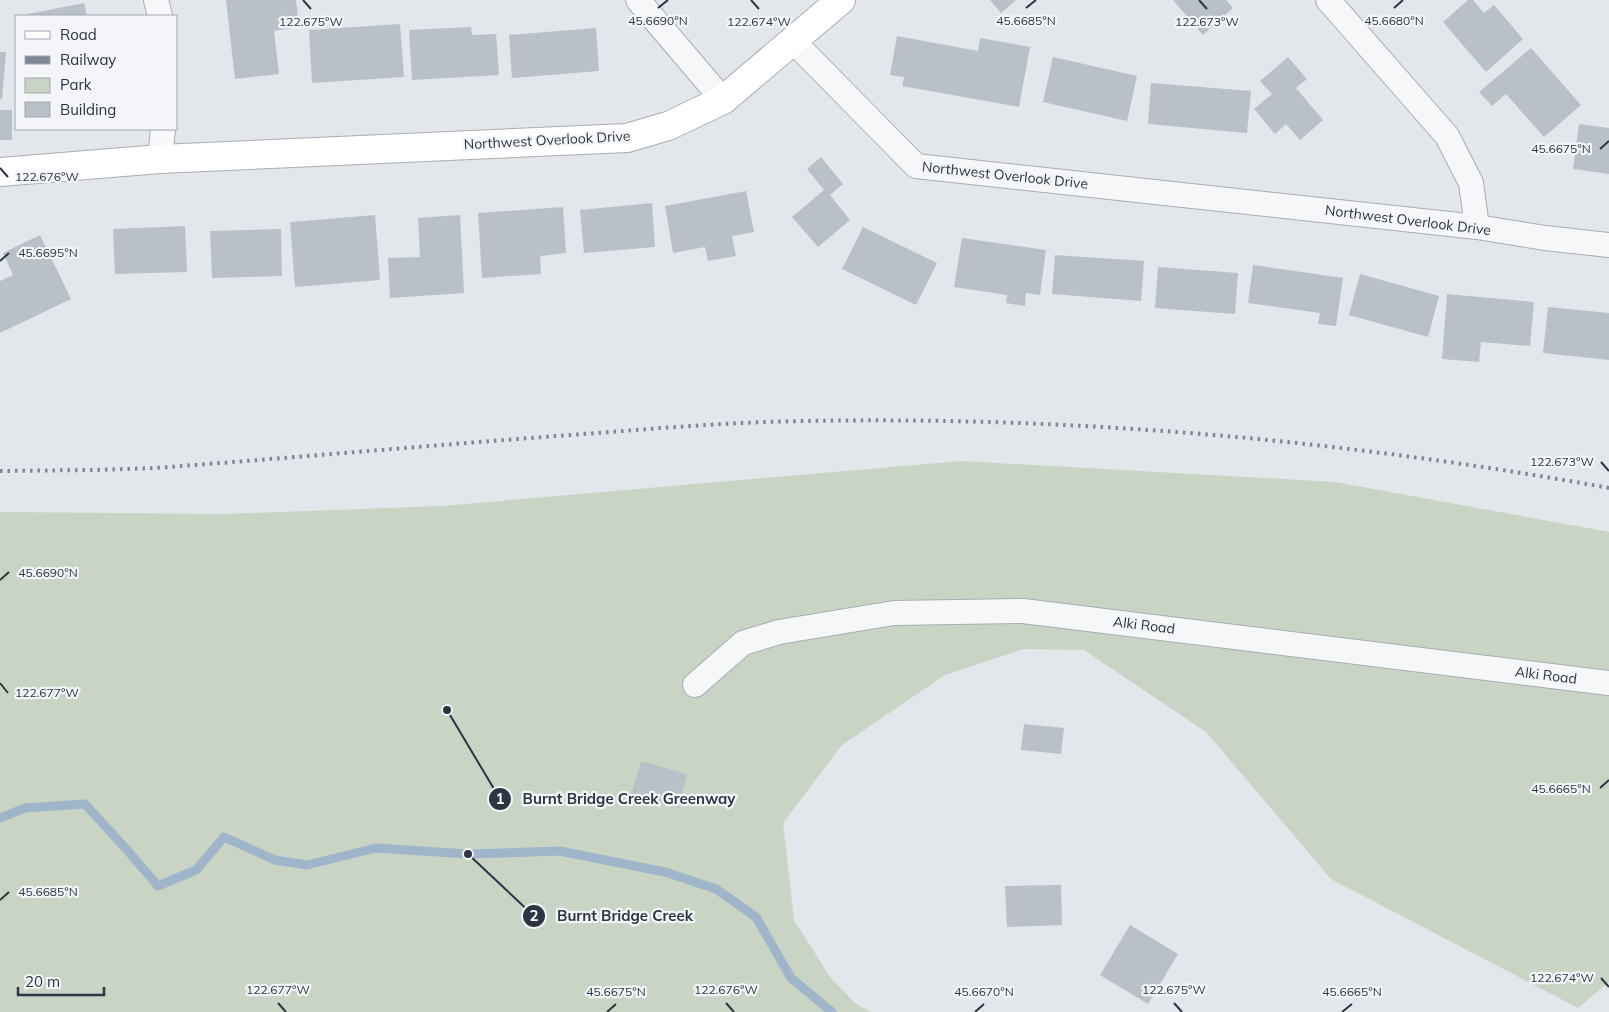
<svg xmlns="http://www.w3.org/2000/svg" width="1609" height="1012" viewBox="0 0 1609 1012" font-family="Mulish,sans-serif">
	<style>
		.green { fill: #c9d4c4 }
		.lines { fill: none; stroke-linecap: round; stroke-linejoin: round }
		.stream { stroke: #9fb6ca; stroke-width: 9 }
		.building { fill: #bac0c8 }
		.street-casing { stroke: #a8adb5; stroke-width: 26 }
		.secondary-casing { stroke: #a8adb5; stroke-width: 30 }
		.street { stroke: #f6f7f9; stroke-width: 24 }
		.secondary { stroke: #fff; stroke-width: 28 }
		.rail { stroke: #7d8794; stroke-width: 4; stroke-dasharray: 2.5 5; stroke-linecap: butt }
		.ticks { fill: none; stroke: #2b3543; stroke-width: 2 }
		.labels { text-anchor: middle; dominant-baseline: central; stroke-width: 4.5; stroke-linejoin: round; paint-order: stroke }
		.street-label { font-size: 14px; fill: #2b3543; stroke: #f3f5f8 }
		.ticks-label { font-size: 12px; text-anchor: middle; fill: #2b3543; stroke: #f3f5f8; stroke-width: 4.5; stroke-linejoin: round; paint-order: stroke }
		.leader { fill: none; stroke: #2b3543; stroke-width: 2 }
		.callout-dot { fill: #2b3543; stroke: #f3f5f8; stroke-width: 2 }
		.mark-label { font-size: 15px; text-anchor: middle; font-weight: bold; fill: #fff }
		.callout-label { font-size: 15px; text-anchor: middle; font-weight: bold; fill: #2b3543; stroke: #f3f5f8; stroke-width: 4.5; stroke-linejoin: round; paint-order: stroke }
	</style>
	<rect width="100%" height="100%" fill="#e3e6eb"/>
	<!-- green -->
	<path class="green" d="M961,461L1335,482L1609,532V982L1578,1008L1331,879L1206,732L1084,650L1023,649L945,675L842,745L783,823L794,920L830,977L856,1004L871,1012H0V512L224,514L443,506Z"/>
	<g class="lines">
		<!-- stream -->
		<path class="stream" d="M0,818L25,808L85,804L128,851L158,886L196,870L224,837L275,860L307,865L376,848L468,854L560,851L665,872L716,889L756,917L791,978L832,1012"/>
	</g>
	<!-- building -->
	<path class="building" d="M226,0H296L299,27L274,31L279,74L235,79Z
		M990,0H1016L1001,13Z
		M1173,0H1226L1233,8L1203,35Z
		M1468,0H1473L1484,13L1494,5L1523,39L1486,72L1443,22Z
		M84,3L87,16H29L28,14Z
		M400,24L404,77L312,83L309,30Z
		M471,27L472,35L496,34L499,75L412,80L409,30Z
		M596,28L599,71L512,78L509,35Z
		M897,36L978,51L980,38L1030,47L1019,107L902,86L904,77L890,75Z
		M1531,48L1581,105L1544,137L1506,94L1492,106L1479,92Z
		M0,52H6L2,99H0Z
		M1053,57L1137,76L1127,121L1043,102Z
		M1288,57L1307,79L1296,88L1323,120L1300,140L1286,124L1275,134L1254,109L1272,94L1260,81Z
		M1151,83L1251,91L1247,133L1148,124Z
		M0,110H12V140H0Z
		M1579,124L1609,128V174L1573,169Z
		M821,157L843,184L830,195L850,220L818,247L792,217L824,190L807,169Z
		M746,191L754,232L732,236L736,256L708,261L705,247L673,253L665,206Z
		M652,203L655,247L584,253L580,210Z
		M563,207L566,253L540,256L541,274L482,278L478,213Z
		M375,215L380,280L295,287L290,222Z
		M460,215L464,293L390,298L388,258L420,257L418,218Z
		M185,226L187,272L115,274L113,229Z
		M863,227L937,263L916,305L842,269Z
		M281,229L282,276L212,278L210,231Z
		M40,235L71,299L0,333V281L13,275L3,253Z
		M962,238L1046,250L1040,295L1026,293L1025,306L1006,303L1007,295L954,287Z
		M1055,255L1144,261L1141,301L1052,294Z
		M1253,265L1343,278L1336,326L1318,324L1320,313L1248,303Z
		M1158,267L1238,273L1235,314L1155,308Z
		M1360,274L1439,296L1428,337L1349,315Z
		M1447,294L1534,302L1530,346L1481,342L1479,362L1442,359Z
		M1548,307L1609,313V360L1543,353Z
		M1024,724L1064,728L1061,754L1021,750Z
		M641,761L687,774L678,808L631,795Z
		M1061,885L1062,925L1007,927L1005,886Z
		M1130,925L1178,954L1148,1004L1100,975Z"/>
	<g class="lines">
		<!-- street casing -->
		<g class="street-casing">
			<path id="street" d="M156,0L160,16
				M638,0L723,100
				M1328,0L1447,136L1471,183L1477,227
				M793,41L916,166L1477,227L1545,238L1609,245
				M160,159L163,129
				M695,685L743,643L779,632L894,613L1023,611L1609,683"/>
		</g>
		<!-- secondary casing -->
		<g class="secondary-casing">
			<path id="secondary" d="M0,172L160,159L627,138L668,126L723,100L841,0"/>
		</g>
		<!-- street -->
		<use href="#street" class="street"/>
		<!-- secondary -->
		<use href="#secondary" class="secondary"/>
		<!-- rail -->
		<path class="rail" d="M0,471L94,470L155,468C289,458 423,446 557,436C640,430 723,422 806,421C1075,416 1344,440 1609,488"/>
	</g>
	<!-- ticks -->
	<path class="ticks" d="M303,0L311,9M751,0L759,9M1199,0L1207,9M658,8L668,0M1026,8L1036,0M1394,8L1403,0M1600,149L1609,141M0,168L8,177M0,261L9,253M1601,462L1609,471M0,580L9,572M0,683L8,693M1600,788L1609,780M0,900L9,892M1601,978L1609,987M278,1003L286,1012M726,1003L734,1012M1174,1003L1182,1012M607,1012L616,1004M975,1012L984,1004M1342,1012L1352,1004"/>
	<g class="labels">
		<!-- street labels -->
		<g class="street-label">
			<text transform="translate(547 140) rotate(-3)">Northwest Overlook Drive</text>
			<text transform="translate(1005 175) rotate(6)">Northwest Overlook Drive</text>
			<text transform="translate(1408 220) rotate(7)">Northwest Overlook Drive</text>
			<text transform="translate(1144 625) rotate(7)">Alki Road</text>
			<text transform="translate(1546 675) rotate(7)">Alki Road</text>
		</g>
	</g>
	<g class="ticks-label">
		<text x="658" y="25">45.6690°N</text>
		<text x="1026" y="25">45.6685°N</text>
		<text x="1394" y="25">45.6680°N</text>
		<text x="759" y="26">122.674°W</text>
		<text x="1207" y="26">122.673°W</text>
		<text x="311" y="26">122.675°W</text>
		<text x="1561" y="153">45.6675°N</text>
		<text x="47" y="181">122.676°W</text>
		<text x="48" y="257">45.6695°N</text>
		<text x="1562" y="466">122.673°W</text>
		<text x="48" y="577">45.6690°N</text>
		<text x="47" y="697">122.677°W</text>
		<text x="1561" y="793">45.6665°N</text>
		<text x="48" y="896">45.6685°N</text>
		<text x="1562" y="982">122.674°W</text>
		<text x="278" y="994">122.677°W</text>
		<text x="726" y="994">122.676°W</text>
		<text x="1174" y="994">122.675°W</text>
		<text x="616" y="996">45.6675°N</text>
		<text x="984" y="996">45.6670°N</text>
		<text x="1352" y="996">45.6665°N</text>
	</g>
	<!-- callouts -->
	<path class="leader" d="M447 710L500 799M468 854L534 916"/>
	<g class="callout-dot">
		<circle cx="447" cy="710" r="5"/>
		<circle cx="468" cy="854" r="5"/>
		<circle cx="500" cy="799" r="12"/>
		<circle cx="534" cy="916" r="12"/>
	</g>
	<g class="mark-label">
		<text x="500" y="804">1</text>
		<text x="534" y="921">2</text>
	</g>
	<g class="callout-label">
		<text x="629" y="804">Burnt Bridge Creek Greenway</text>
		<text x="625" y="921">Burnt Bridge Creek</text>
	</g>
	<!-- legend -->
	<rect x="15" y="15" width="162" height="115" fill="#f3f5f8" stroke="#a3a8b0"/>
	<rect x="25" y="31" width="25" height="8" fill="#ffffff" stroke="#a3a8b0"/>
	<text x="60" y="40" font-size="15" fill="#2b3543">Road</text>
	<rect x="25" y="56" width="25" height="8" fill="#7d8794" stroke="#a3a8b0"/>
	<text x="60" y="65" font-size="15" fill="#2b3543">Railway</text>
	<rect x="25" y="78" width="25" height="15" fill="#c9d4c4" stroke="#a3a8b0"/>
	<text x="60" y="90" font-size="15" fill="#2b3543">Park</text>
	<rect x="25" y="102" width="25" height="15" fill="#bac0c8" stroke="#a3a8b0"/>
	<text x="60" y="115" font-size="15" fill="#2b3543">Building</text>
	<!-- scale -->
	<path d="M18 987v8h86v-8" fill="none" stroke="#2b3543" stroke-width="2.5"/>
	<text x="25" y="987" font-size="15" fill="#2b3543" stroke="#f3f5f8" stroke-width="4" paint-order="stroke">20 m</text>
</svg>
